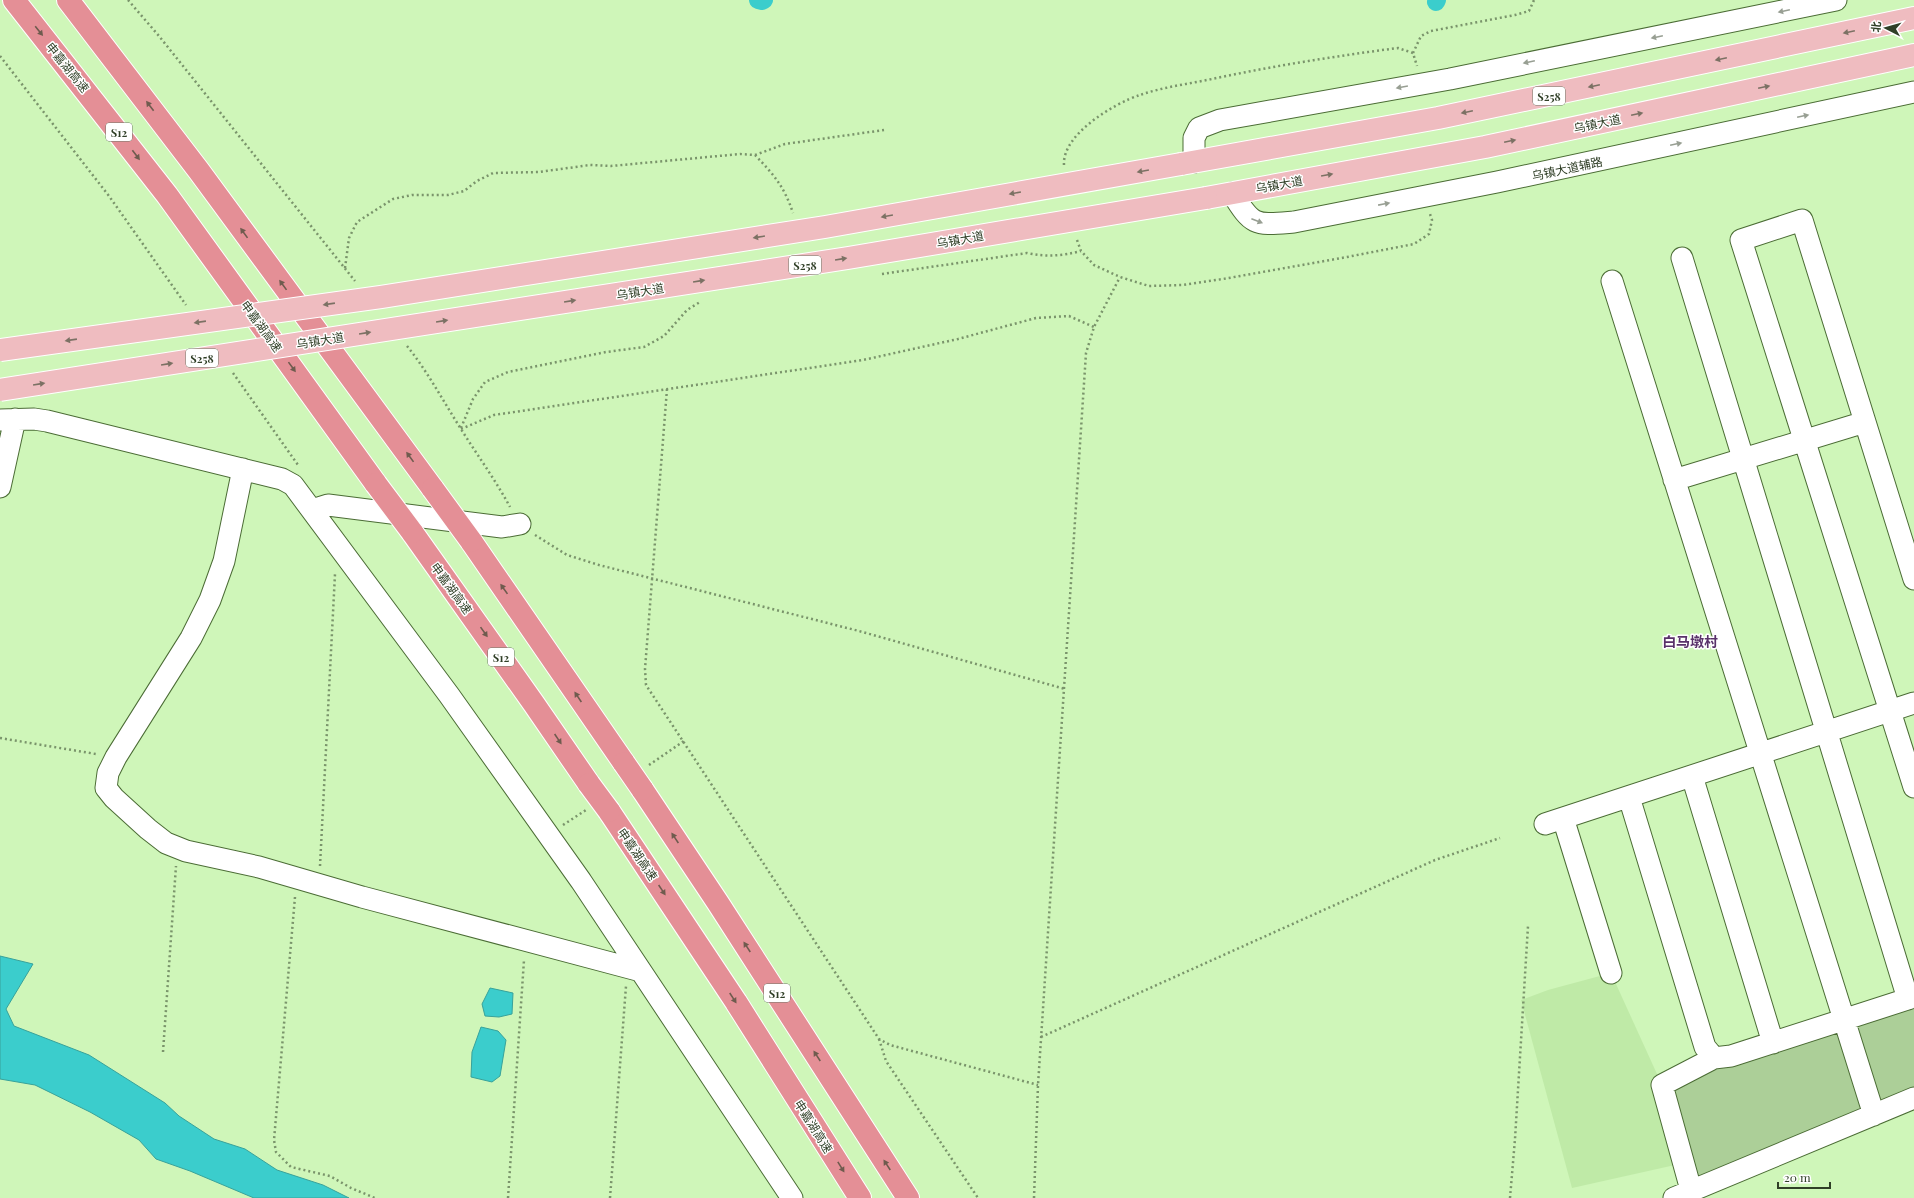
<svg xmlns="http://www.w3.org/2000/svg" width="1914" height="1198" viewBox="0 0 1914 1198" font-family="'Playfair Display','Noto Sans SC',serif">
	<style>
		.built { fill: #bfeaa7 }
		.park { fill: #accf98 }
		.water { fill: #3bcdcc; stroke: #38a29a }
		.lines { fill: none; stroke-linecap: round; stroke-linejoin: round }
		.canal { stroke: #3bcdcc; stroke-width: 18 }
		.minor-casing { stroke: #4b6c35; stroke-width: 23 }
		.major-casing { stroke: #fff; stroke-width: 24 }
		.highway-casing { stroke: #fff; stroke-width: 24 }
		.path { stroke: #7a946b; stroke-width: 2.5; stroke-dasharray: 2 3; stroke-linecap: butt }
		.minor { stroke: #fff; stroke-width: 21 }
		.major { stroke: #efbcc0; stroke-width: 22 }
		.highway { stroke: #e48f96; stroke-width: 22 }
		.major-bridge-casing { stroke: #fff; stroke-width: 24; stroke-linecap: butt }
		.highway-bridge-casing { stroke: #fff; stroke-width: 24; stroke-linecap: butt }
		.major-bridge { stroke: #efbcc0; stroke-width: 22 }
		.highway-bridge { stroke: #e48f96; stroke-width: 22 }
		.oneway { fill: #989f93 }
		.oneway2 { fill: #6f5b4e }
		.oneway3 { fill: #7c7164 }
		.labels { text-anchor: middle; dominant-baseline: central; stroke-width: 3; stroke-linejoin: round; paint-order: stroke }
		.shield { fill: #fff; stroke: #6e7968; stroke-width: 1 }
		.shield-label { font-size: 11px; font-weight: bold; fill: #303f27 }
		.street-label { font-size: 12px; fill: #303f27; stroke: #fff }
		.quarter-label { font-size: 14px; font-weight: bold; fill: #59326a; stroke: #fff }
	</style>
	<rect width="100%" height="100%" fill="#cff6b9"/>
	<!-- built -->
	<path class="built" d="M1611,973L1662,1085L1684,1163L1572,1188L1521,1000L1548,990Z"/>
	<!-- park -->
	<path class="park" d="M1914,997V1098L1691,1190L1662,1085Z"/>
	<!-- water -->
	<path class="water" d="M0,956L33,964L6,1009L14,1026L89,1055L165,1103L179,1116L214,1139L245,1149L277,1170L323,1185L349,1198H254L190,1171L156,1159L139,1140L90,1112L35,1085L0,1079Z
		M490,988L513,993L512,1014L499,1017L485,1016L482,1004Z
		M481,1027L498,1031L506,1040L500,1076L492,1082L471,1077L472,1052Z"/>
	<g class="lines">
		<!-- canal -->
		<path class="canal" d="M758,0L762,1L764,0
			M1436,2L1437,0"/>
		<!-- minor casing -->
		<g class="minor-casing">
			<path id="minor" d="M1194,162V138L1199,128L1220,120L1450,79L1836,0
				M1232,193C1253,227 1255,225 1294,222L1497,182L1914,92
				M1682,258L1908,999
				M1612,281L1874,1115
				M0,420L34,419L47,421L282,479L293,485L449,695L581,881L792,1198
				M243,469L224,561L210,600L191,638L116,757L108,773L106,788L114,798L148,829L166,843L186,851L259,867L362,897L641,971
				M1674,480L1865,422
				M0,487L15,419
				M312,510L328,505L502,527L520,524
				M1914,579L1802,220L1741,240L1914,787
				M1692,776L1773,1043
				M1629,797L1705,1047L1714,1058L1731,1056L1914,997
				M1563,818L1611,973
				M1545,824L1914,703
				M1691,1190L1662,1085L1714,1058
				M1674,1198L1914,1098"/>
		</g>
		<!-- major casing -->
		<g class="major-casing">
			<path id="major" d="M1181,164L1438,118L1914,18
				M1206,198L1485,147L1914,55"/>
		</g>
		<!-- highway casing -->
		<g class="highway-casing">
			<path id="highway" d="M14,0L167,195L376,484
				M68,0L199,171L433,489
				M412,532L534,704L589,784
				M471,541L624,763
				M642,789L718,903L908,1198
				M609,811L736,1002L860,1198"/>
		</g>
		<!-- path -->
		<path class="path" d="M128,0L159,36L355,281
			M1413,53L1421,36L1431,31L1515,15L1529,11L1534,0
			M0,56L109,196L186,305
			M755,155L785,144L884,130
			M1064,165C1062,134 1115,103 1140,95C1163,87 1188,84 1212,79C1273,66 1336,56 1398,48L1413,53L1417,66
			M1077,240L1081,251L1094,265L1120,277L1149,286L1182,285L1223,279L1347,257L1414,244L1429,234L1432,220L1430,214
			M345,268L349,238L357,222L393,199L412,195H448L464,191L477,181L493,173L539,172L590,165L611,166L740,154L755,155C774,175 784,186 793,213
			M882,274L1027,253C1046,257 1062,256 1081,251
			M407,346C428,372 443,401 461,429C477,455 495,479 510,507
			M233,373L298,465V467
			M667,389L645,669L646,685L879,1039L890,1045L1038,1085
			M461,428L473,399L485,382L508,372L606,352L644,347L664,336L687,310L700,302
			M461,429L494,415L863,360L958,339L1036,318L1069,316L1094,327
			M535,535L567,555L599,565L859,631L1065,689
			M0,738L96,754
			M649,765L684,741
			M563,825L586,810
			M320,866L335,574
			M295,897L274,1140L276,1152L291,1167L330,1176L351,1188L375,1198
			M1041,1037L1435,860L1500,838
			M879,1039L886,1061L978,1198
			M163,1052L176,866
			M508,1198L524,960
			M610,1198L626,986
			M1034,1198L1038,1085L1086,353L1094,327L1120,277
			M1510,1198L1515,1139L1528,926"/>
		<!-- minor -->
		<use href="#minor" class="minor"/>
		<!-- major -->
		<use href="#major" class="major"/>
		<!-- highway -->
		<use href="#highway" class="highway"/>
		<!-- major-bridge casing -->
		<g class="major-bridge-casing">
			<path id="major-bridge" d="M0,350L381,297L825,227L1181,164
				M0,390L848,258L1206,198"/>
		</g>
		<!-- highway-bridge casing -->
		<g class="highway-bridge-casing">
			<path id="highway-bridge" d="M376,484L412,532
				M433,489L471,541
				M624,763L642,789
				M589,784L609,811"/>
		</g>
		<!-- major-bridge -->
		<use href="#major-bridge" class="major-bridge"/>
		<!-- highway-bridge -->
		<use href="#highway-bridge" class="highway-bridge"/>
	</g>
	<!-- one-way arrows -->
	<defs><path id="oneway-solid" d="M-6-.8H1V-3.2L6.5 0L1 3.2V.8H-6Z"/></defs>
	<g class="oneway">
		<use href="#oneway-solid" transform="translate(1784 11) rotate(168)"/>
		<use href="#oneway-solid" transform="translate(1657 37) rotate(168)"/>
		<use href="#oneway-solid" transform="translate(1529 62) rotate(168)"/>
		<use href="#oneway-solid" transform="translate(1402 87) rotate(170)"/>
		<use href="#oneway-solid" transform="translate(1803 116) rotate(-12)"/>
		<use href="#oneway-solid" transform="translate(1676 144) rotate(-12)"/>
		<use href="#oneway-solid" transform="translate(1384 204) rotate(-11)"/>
		<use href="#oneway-solid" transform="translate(1257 221) rotate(21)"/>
	</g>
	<g class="oneway2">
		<use href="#oneway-solid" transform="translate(39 31) rotate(51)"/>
		<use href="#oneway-solid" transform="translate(150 106) rotate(-127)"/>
		<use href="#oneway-solid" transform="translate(136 155) rotate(53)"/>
		<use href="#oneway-solid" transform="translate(244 233) rotate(-126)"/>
		<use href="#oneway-solid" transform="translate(283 285) rotate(-126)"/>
		<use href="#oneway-solid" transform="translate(292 367) rotate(54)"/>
		<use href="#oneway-solid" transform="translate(410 457) rotate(-126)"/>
		<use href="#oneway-solid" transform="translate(504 589) rotate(-125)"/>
		<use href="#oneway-solid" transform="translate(484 632) rotate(55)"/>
		<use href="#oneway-solid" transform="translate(578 697) rotate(-124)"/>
		<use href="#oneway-solid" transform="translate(558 739) rotate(56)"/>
		<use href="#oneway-solid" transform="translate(675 838) rotate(-124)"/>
		<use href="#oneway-solid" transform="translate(662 890) rotate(56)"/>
		<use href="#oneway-solid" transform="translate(747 947) rotate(-123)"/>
		<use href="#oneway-solid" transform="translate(733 998) rotate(57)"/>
		<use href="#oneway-solid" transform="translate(817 1056) rotate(-123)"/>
		<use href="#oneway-solid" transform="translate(887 1165) rotate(-123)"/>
		<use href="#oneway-solid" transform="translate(841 1167) rotate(58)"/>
	</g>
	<g class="oneway3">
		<use href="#oneway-solid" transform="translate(1849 32) rotate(168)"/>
		<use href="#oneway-solid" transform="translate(1721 59) rotate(168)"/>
		<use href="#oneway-solid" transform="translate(1594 86) rotate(168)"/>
		<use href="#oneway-solid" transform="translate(1764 87) rotate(-12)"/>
		<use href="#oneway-solid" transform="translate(1467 112) rotate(168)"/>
		<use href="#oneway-solid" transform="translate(1637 114) rotate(-12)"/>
		<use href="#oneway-solid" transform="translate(1510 141) rotate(-12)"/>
		<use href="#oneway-solid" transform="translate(1143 171) rotate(170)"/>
		<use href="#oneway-solid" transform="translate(1327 175) rotate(-10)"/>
		<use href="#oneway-solid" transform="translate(1015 193) rotate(170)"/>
		<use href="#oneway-solid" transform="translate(887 216) rotate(170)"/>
		<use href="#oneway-solid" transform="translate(759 237) rotate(171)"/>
		<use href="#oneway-solid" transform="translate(841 259) rotate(-9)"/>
		<use href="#oneway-solid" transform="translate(699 281) rotate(-9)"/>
		<use href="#oneway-solid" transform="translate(570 301) rotate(-9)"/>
		<use href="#oneway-solid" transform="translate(329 304) rotate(172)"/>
		<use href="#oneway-solid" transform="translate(442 321) rotate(-9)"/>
		<use href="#oneway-solid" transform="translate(200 322) rotate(172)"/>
		<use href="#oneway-solid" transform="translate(365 333) rotate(-9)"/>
		<use href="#oneway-solid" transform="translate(71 340) rotate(172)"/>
		<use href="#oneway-solid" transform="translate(167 364) rotate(-9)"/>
		<use href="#oneway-solid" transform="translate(39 384) rotate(-9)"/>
	</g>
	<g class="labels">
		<!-- shield labels -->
		<g class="shield">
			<rect x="1533" y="87" width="32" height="18" rx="3"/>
			<rect x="106" y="123" width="26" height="18" rx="3"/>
			<rect x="789" y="256" width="32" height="18" rx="3"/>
			<rect x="186" y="349" width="32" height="18" rx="3"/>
			<rect x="488" y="648" width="26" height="18" rx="3"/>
			<rect x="764" y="984" width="26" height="18" rx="3"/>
		</g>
		<g class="shield-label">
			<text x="1549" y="96">S258</text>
			<text x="119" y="132">S12</text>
			<text x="805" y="265">S258</text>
			<text x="202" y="358">S258</text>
			<text x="501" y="657">S12</text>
			<text x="777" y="993">S12</text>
		</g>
		<!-- street labels -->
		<g class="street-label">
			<text transform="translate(68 67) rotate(51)">申嘉湖高速</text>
			<text transform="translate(1597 123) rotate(-12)">乌镇大道</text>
			<text transform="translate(1567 168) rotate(-12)">乌镇大道辅路</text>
			<text transform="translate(1279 184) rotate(-10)">乌镇大道</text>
			<text transform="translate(960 239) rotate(-10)">乌镇大道</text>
			<text transform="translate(640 291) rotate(-9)">乌镇大道</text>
			<text transform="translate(262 326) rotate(54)">申嘉湖高速</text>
			<text transform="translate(320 340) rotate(-9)">乌镇大道</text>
			<text transform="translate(452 588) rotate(54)">申嘉湖高速</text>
			<text transform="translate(638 854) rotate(56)">申嘉湖高速</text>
			<text transform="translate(814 1126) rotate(58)">申嘉湖高速</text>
		</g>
		<!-- quarter labels -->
		<g class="quarter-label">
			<text x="1690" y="641">白马墩村</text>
		</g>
	</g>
	<!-- north arrow -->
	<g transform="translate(1886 28) rotate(276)" stroke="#ffffff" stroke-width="3" paint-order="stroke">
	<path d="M0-3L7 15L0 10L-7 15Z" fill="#303f27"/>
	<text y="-6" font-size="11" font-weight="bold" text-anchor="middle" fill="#303f27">北</text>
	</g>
	<!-- scale -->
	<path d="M1778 1182v6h52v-6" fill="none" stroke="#303f27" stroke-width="2"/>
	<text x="1784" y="1182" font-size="12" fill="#303f27" stroke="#ffffff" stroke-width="3" paint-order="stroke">20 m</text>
</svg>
